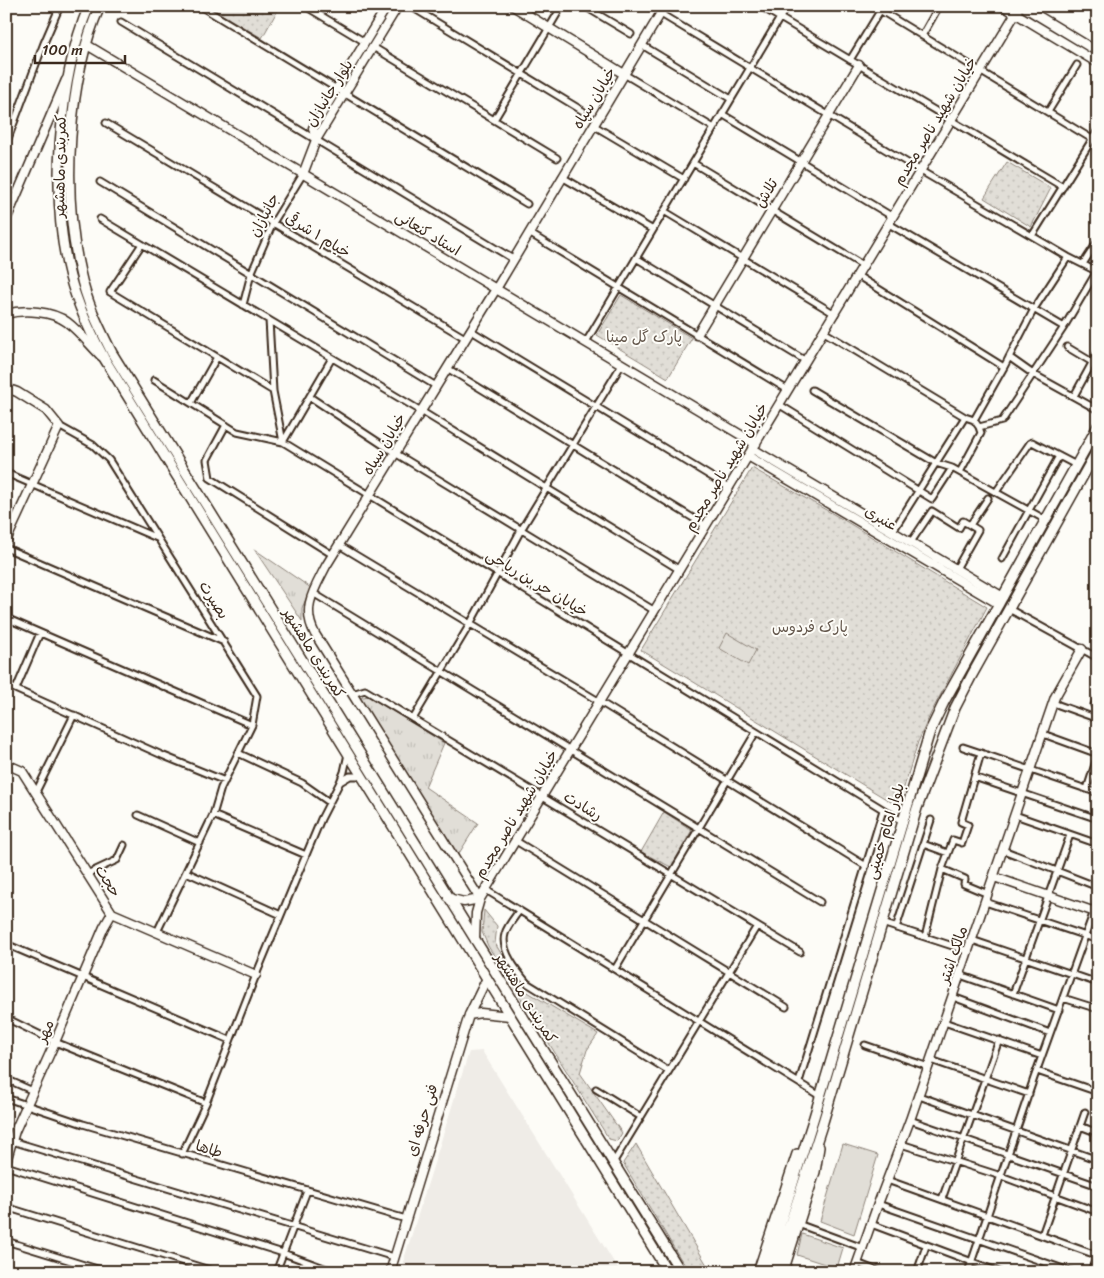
<svg xmlns="http://www.w3.org/2000/svg" width="1104" height="1278" viewBox="0 0 1104 1278" font-family="Sriracha,'Playpen Sans Arabic',sans-serif">
	<style>
		.built { fill: #efece7 }
		.grass { fill: url(#grass-tufts); stroke: #8e847a }
		.park { fill: url(#park-dots); stroke: #8e847a }
		.pitch { fill: #e1ded7; stroke: #8e847a }
		.lines { fill: none; stroke-linecap: round; stroke-linejoin: round }
		.street-casing { stroke: #3b2a1e; stroke-width: 9 }
		.secondary-casing { stroke: #3b2a1e; stroke-width: 11 }
		.primary-casing { stroke: #3b2a1e; stroke-width: 12 }
		.street { stroke: #fdfcf7; stroke-width: 5 }
		.secondary { stroke: #fdfcf7; stroke-width: 8 }
		.primary { stroke: #fdfcf7; stroke-width: 9 }
		.labels { text-anchor: middle; dominant-baseline: central; stroke-width: 4; stroke-linejoin: round; paint-order: stroke }
		.street-label { font-size: 15px; fill: #3b2a1e; stroke: #fdfcf7 }
		.park-label { font-size: 15px; fill: #64574c; stroke: #fdfcf7 }
	</style>
	<defs>
		<pattern id="grass-tufts" width="24" height="20" patternUnits="userSpaceOnUse" patternTransform="scale(1.25)"><rect width="24" height="20" fill="#e1ded7"/><path d="M3 7l-1-3M5 7V3M7 7l1-3M15 17l-1-3M17 17v-4M19 17l1-3" fill="none" stroke="#c2bfb8"/></pattern>
		<pattern id="park-dots" width="8" height="8" patternUnits="userSpaceOnUse" patternTransform="scale(1.25)"><rect width="8" height="8" fill="#e1ded7"/><path d="M2 2h.1M6 6h.1" fill="none" stroke="#c2bfb8" stroke-width="1.8" stroke-linecap="round"/></pattern>
	</defs>
	<rect width="100%" height="100%" fill="#fdfcf7"/>
	<filter id="ink" filterUnits="userSpaceOnUse"><feTurbulence type="fractalNoise" baseFrequency=".02" numOctaves="2"/><feDisplacementMap in="SourceGraphic" scale="10" xChannelSelector="R" yChannelSelector="G"/><feConvolveMatrix kernelMatrix="1 2 1 2 8 2 1 2 1" color-interpolation-filters="sRGB"/></filter>
	<g filter="url(#ink)">
		<!-- built -->
		<path class="built" d="M482,1051L620,1272H400L469,1052Z"/>
		<!-- grass -->
		<path class="grass" d="M254,549L311,588L302,608V621Z
			M368,696L444,743L425,787L478,823L458,855L359,698Z"/>
		<!-- park -->
		<path class="park" d="M219,6H280L262,38L216,11Z
			M1007,162L1051,188L1031,227L984,198Z
			M621,295L692,338L668,378L597,335Z
			M752,468L842,519L987,607L931,713L918,742L901,797L897,802H891L641,650Z
			M664,812L692,830L671,867L641,852Z
			M484,910L497,926L495,943L521,988L598,1034L587,1050L580,1073L622,1133L617,1141L609,1139L488,946L482,932Z
			M636,1144L711,1272H690L680,1258L623,1163Z"/>
		<!-- pitch -->
		<path class="pitch" d="M727,633L756,650L748,665L719,648Z
			M843,1144L878,1155L854,1234L820,1221Z
			M802,1234L843,1248L837,1268L797,1255Z"/>
		<g class="lines">
			<!-- street casing -->
			<g class="street-casing">
				<path id="street" d="M200,6L527,204
					M305,6L365,42
					M410,6L583,111
					M584,6L631,34
					M760,6L1063,187
					M873,6L1092,139
					M661,14L921,171L1068,257L1098,272
					M121,22L513,259
					M922,36L939,6
					M642,45L731,99
					M373,47L557,158
					M850,60L883,6
					M624,74L714,128
					M1048,112L1077,65
					M722,114L893,217
					M494,120L562,6
					M106,123L465,338
					M593,125L684,179
					M6,144L44,43L60,6
					M693,163L864,266
					M562,177L653,230
					M100,182L436,386
					M664,211L835,314
					M100,219L421,411L680,570
					M889,224L1064,327
					M529,233L788,390
					M1032,236L1098,130
					M142,244L110,292L273,391
					M636,258L806,361
					M1083,264L1098,241
					M858,276L1004,367
					M243,305L251,274L273,223L303,174
					M269,320L273,391L283,442
					M470,330L730,488
					M824,332L965,417
					M586,342L787,6
					M1067,347L1092,362
					M1009,357L1033,374L1098,410
					M447,368L706,526
					M154,380L237,432L283,442L902,821
					M812,390L936,463L952,468L1046,520
					M1074,396L1098,352
					M310,397L395,453L655,611
					M191,403L217,357
					M780,405L932,499L952,468
					M226,425L207,460L210,478L333,555
					M59,426L93,445L109,460L257,696L252,725L221,788L213,815L157,932
					M979,427L1002,421L1064,327L1097,271
					M283,442L332,358
					M1089,465L1098,470
					M960,472L981,433L979,427L974,420
					M6,473L157,538
					M996,492L1030,443L1032,442L1076,465
					M970,525L988,498
					M893,531L965,417L974,420L1004,367L1034,309L1068,257
					M911,542L932,511L959,528L963,521L978,530L956,569
					M339,545L600,702L866,866
					M6,548L224,642
					M1002,559L1059,456
					M313,593L820,902
					M1009,609L1098,658
					M6,618L252,725
					M6,685L164,756L225,781
					M16,689L40,633
					M352,694L365,690L800,952
					M1053,703L1098,719
					M1094,705L1098,697
					M413,719L470,624L521,530L622,364
					M1043,734L1098,754
					M963,747L981,753
					M238,753L302,783L329,802
					M348,754L344,772L340,782L350,776H362
					M974,777L1098,819
					M1087,789L1098,755
					M36,792L74,715
					M138,815L200,843
					M213,815L306,855
					M1015,815L1098,844
					M516,841L786,1007
					M923,844L948,853
					M1003,850L1098,887
					M942,869L965,879L964,884L988,894
					M186,872L281,915
					M87,874L117,860L124,845
					M486,890L820,1096
					M985,902L1098,940
					M519,911C515,917 507,926 505,934C500,950 517,971 527,983L669,1071
					M882,923L968,951
					M896,928L931,820
					M925,937L942,869L953,840L962,843L968,825L961,822L981,753L1098,793
					M972,940L1098,983
					M6,944L230,1040
					M615,969L756,732
					M960,975L1059,1010
					M1013,994L1070,835
					M953,997L1050,1033
					M1063,998L1098,1009
					M6,1018L55,1042L206,1103
					M944,1022L1042,1056
					M865,1045L929,1067
					M931,1060L1029,1094
					M1037,1071L1098,1092
					M6,1079L33,1091
					M799,1082L883,810
					M596,1089L641,1117
					M919,1096L1098,1160
					M6,1098L83,1124L406,1219
					M910,1120L1098,1186
					M1080,1126L1098,1133
					M12,1141L394,1257
					M901,1144L1001,1176L1098,1212
					M182,1154L206,1103L256,975L321,819L340,782
					M613,1163L757,926
					M6,1166L283,1253L335,1272
					M887,1180L1096,1255
					M942,1199L999,1040
					M878,1204L1072,1272
					M6,1207L216,1272
					M798,1224L863,1248
					M871,1224L999,1272
					M1042,1235L1085,1112
					M6,1241L107,1272
					M857,1263L880,1272
					M276,1272L307,1191
					M917,1272L926,1246
					M968,1272L1034,1078L1098,900
					M1091,1272L1098,1252"/>
			</g>
			<!-- secondary casing -->
			<g class="secondary-casing">
				<path id="secondary" d="M513,6L624,74
					M1003,6L1098,63
					M1022,6L1098,52
					M87,45L756,444
					M316,140L313,128L387,6
					M303,174L316,140L398,6
					M6,220L66,80
					M6,314C24,309 52,311 67,322C79,331 90,345 101,356
					M697,335L859,65
					M6,388L17,392L46,410L59,426L6,541
					M753,449L1003,597
					M748,456L999,604
					M6,764L22,771L112,913L256,975
					M994,877L1098,913
					M448,898L464,902L480,899
					M480,899L315,634C301,608 314,590 326,566L496,289L665,6
					M475,940L476,913L480,899L1020,6
					M469,1015L481,1013L510,1016
					M6,1162L15,1131L55,1042L104,927L112,913
					M390,1272L469,1015L487,978
					M854,1272L878,1204L910,1120L1055,697L1082,649"/>
			</g>
			<!-- primary casing -->
			<g class="primary-casing">
				<path id="primary" d="M89,6C58,78 50,201 70,277C78,306 90,332 104,358L668,1272
					M100,6C67,80 62,194 80,272C86,301 99,327 112,353L681,1272
					M758,1272L797,1154
					M765,1272L814,1117L930,731L944,702L1098,426
					M774,1272L823,1122L917,808L955,708L972,675L1098,449
					M783,1272L815,1172L819,1147"/>
			</g>
			<!-- street -->
			<use href="#street" class="street"/>
			<!-- secondary -->
			<use href="#secondary" class="secondary"/>
			<!-- primary -->
			<use href="#primary" class="primary"/>
		</g>
	</g>
	<g class="labels">
		<!-- street labels -->
		<g class="street-label">
			<text transform="translate(329 93) rotate(-58)">بلوار جانبازان</text>
			<text transform="translate(594 98) rotate(-59)">خیابان سپاه</text>
			<text transform="translate(935 121) rotate(-59)">خیابان شهید ناصر مجدم</text>
			<text transform="translate(60 166) rotate(-89)">کمربندی ماهشهر</text>
			<text transform="translate(766 193) rotate(-59)">تلاش</text>
			<text transform="translate(264 215) rotate(-62)">جانبازان</text>
			<text transform="translate(428 233) rotate(31)">استاد کنعانی</text>
			<text transform="translate(318 235) rotate(31)">خیام ۱ شرقی</text>
			<text transform="translate(384 444) rotate(-59)">خیابان سپاه</text>
			<text transform="translate(726 467) rotate(-59)">خیابان شهید ناصر مجدم</text>
			<text transform="translate(881 518) rotate(30)">عنبری</text>
			<text transform="translate(537 583) rotate(31)">خیابان حر بن ریاحی</text>
			<text transform="translate(214 600) rotate(58)">بصیرت</text>
			<text transform="translate(314 653) rotate(58)">کمربندی ماهشهر</text>
			<text transform="translate(583 806) rotate(31)">رشادت</text>
			<text transform="translate(516 814) rotate(-59)">خیابان شهید ناصر مجدم</text>
			<text transform="translate(885 831) rotate(-73)">بلوار امام خمینی</text>
			<text transform="translate(108 881) rotate(58)">حجت</text>
			<text transform="translate(953 955) rotate(-71)">مالک اشتر</text>
			<text transform="translate(526 998) rotate(58)">کمربندی ماهشهر</text>
			<text transform="translate(45 1031) rotate(-67)">مهر</text>
			<text transform="translate(422 1120) rotate(-73)">فنی حرفه ای</text>
			<text transform="translate(209 1149) rotate(17)">طاها</text>
		</g>
		<!-- park labels -->
		<g class="park-label">
			<text x="644" y="337">پارک گل مینا</text>
			<text x="810" y="627">پارک فردوس</text>
		</g>
	</g>
	<!-- margin -->
	<rect width="1104" height="1278" fill="none" stroke="#fdfcf7" stroke-width="25"/>
	<rect x="12" y="12" width="1079" height="1253" fill="none" stroke="#3b2a1e" stroke-width="2" filter="url(#ink)"/>
	<!-- scale -->
	<path d="M35 55v8h90v-8" fill="none" stroke="#3b2a1e" stroke-width="2.5"/>
	<text x="42" y="55" font-size="15" fill="#3b2a1e" stroke="#fdfcf7" stroke-width="4" paint-order="stroke">100 m</text>
</svg>
